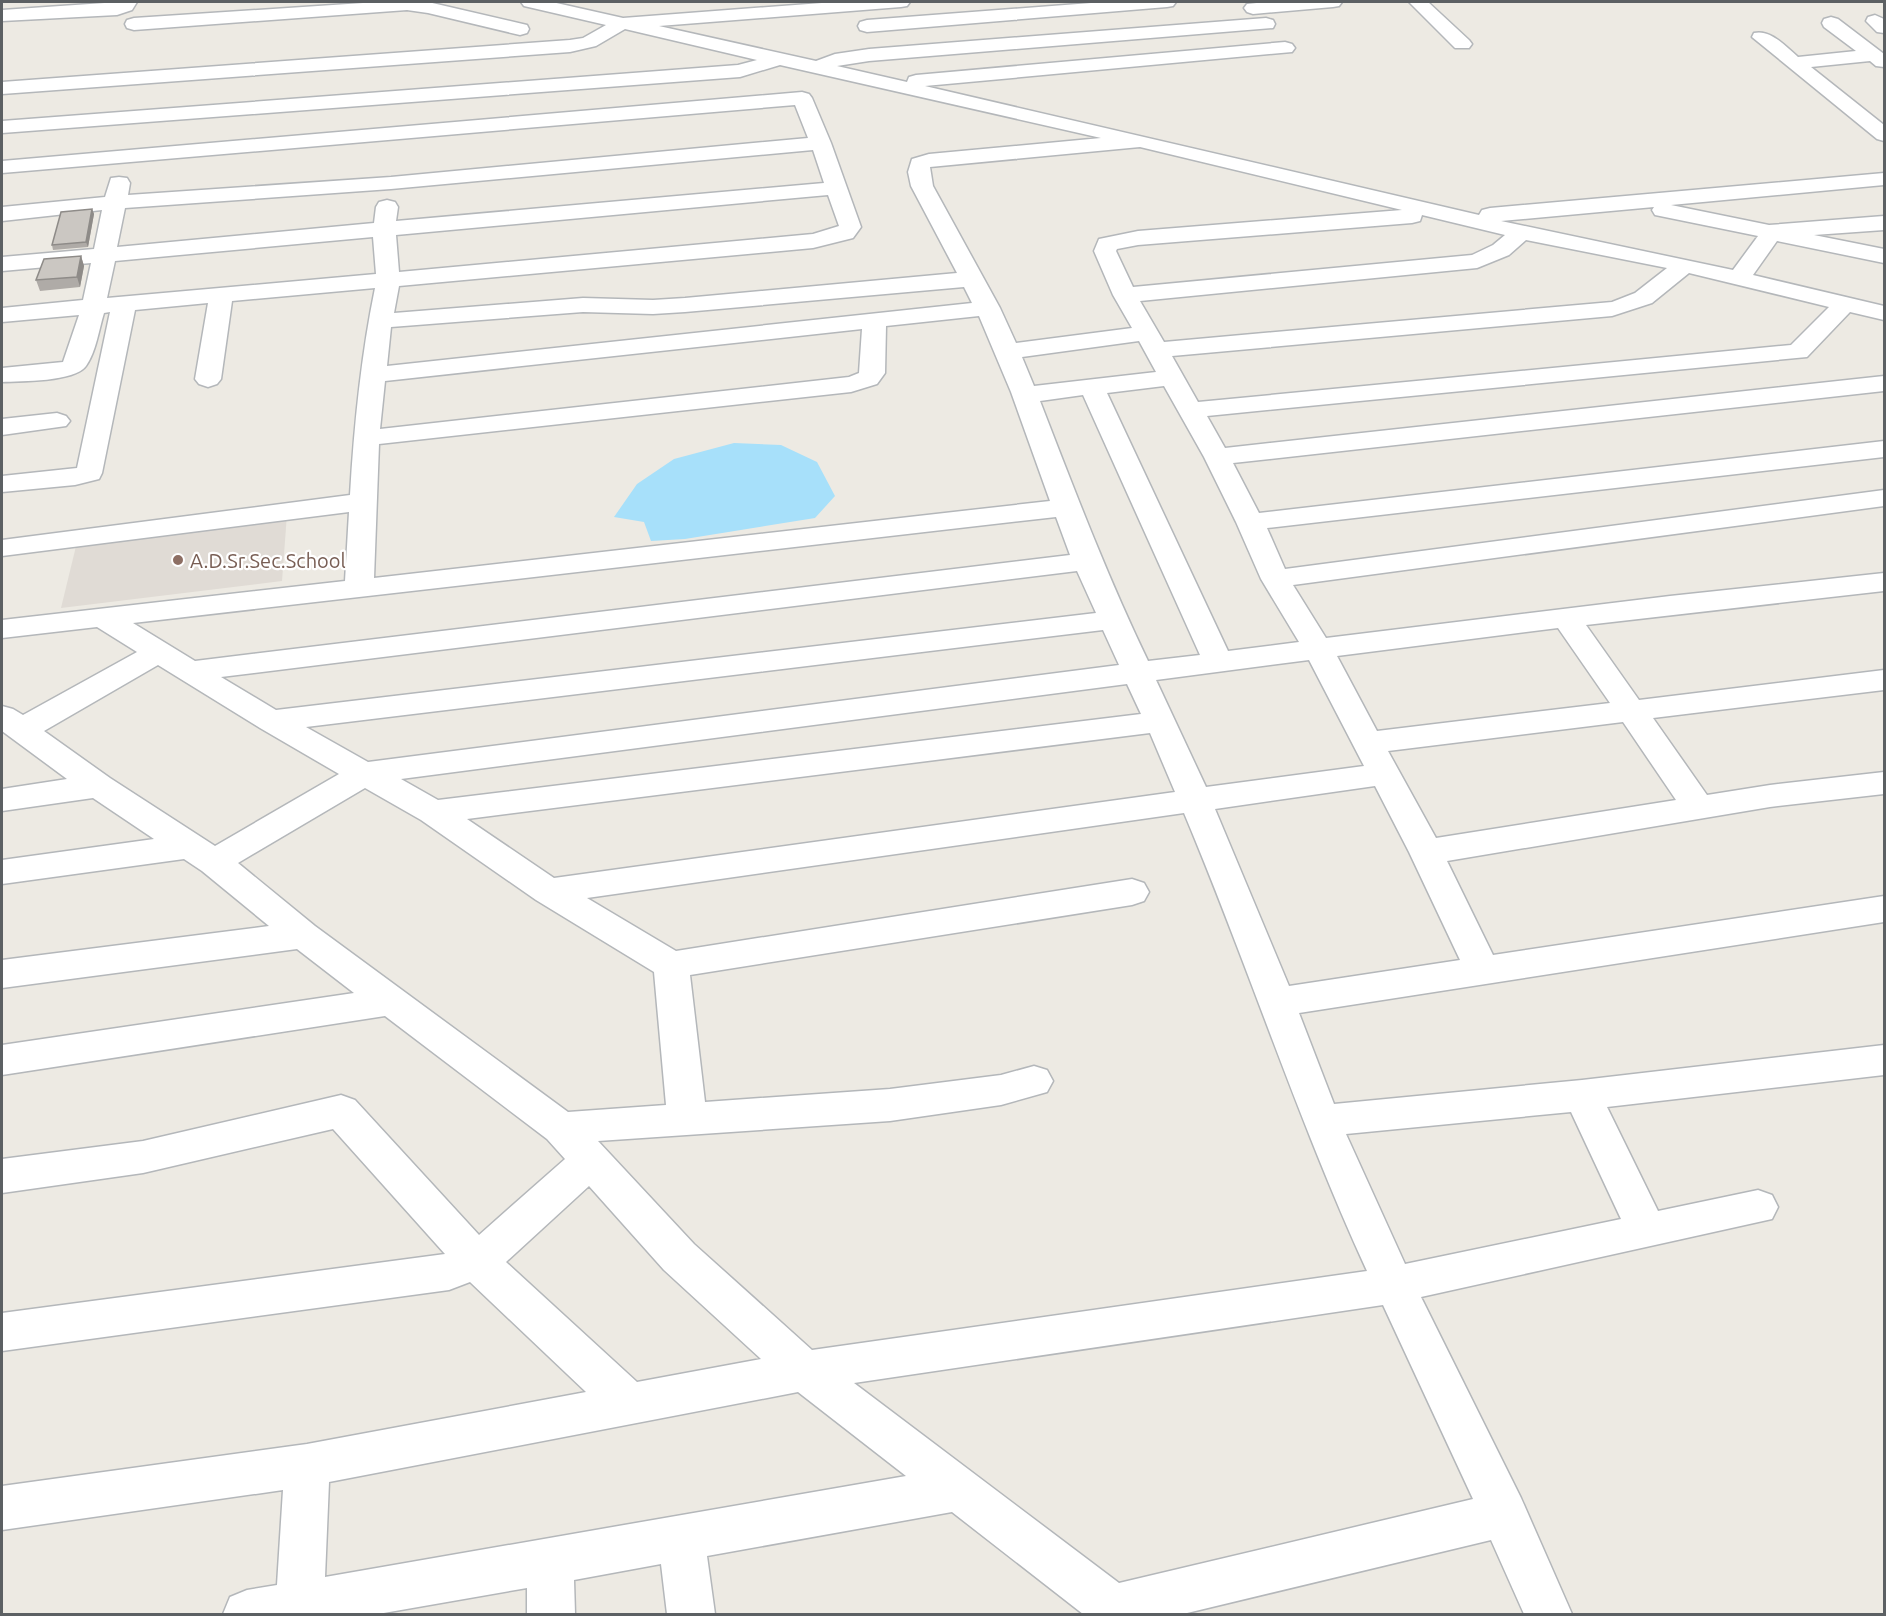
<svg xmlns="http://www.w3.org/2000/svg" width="1886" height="1616" viewBox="0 0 1886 1616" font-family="Ubuntu,sans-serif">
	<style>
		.education { fill: #e0dbd5 }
		.water { fill: #a7e0fa }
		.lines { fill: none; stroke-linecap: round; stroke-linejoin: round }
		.street-casing { stroke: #b4b7ba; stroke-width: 3 }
		.street { fill: #fff; fill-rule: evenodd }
		.wall { fill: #afaba7 }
		.shaded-wall { fill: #8e8b88 }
		.building { fill: #cbc7c2; stroke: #8e8b88; stroke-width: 1.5 }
		.education-dot { fill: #8d6e63; stroke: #fff; stroke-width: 2 }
		.labels { text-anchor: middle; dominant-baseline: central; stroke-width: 4.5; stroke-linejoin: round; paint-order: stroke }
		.education-label { font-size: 20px; fill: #785e54; stroke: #fff; text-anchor: start }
	</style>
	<rect width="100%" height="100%" fill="#edeae3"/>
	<!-- education -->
	<path class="education" d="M287,514L282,581L61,608L78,538Z"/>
	<!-- water -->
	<path class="water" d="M734,443L781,445L817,462L835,496L815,518L685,539L651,541L644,522L614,517L637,484L674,459Z"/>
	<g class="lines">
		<!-- street casing -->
		<g class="street-casing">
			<path id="street" d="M119,2H137L132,10L117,15L2,21V10Z
				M378,2H428L527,25L529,29L527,33L520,35L428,13L407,10L134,30L127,28L125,24L127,20L134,18Z
				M521,2H552L623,18L835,2H910L907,6L901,7L659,26L816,61L835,54L869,49L1266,18L1273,20L1275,24L1273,28L869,61L837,66L907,82L909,77L916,75L1285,42L1292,44L1295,48L1292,52L925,86L1479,215L1482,210L1490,208L1884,173V185L1671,205L1769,225L1884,216V230L1814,235L1884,249V263L1777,241L1753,275L1884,306V320L1850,312L1807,357L1207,416L1225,448L1884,376V391L1233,463L1259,513L1884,441V457L1267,528L1285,569L1884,490V506L1293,585L1326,638L1670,596L1884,573V591L1586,625L1639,700L1884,670V690L1653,718L1707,795L1770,785L1884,772V794L1770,807L1447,861L1493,955L1884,896V922L1299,1013L1334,1104L1582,1080L1884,1045V1075L1607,1107L1658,1211L1758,1190L1772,1195L1778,1207L1772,1219L1421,1297L1521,1498L1572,1614H1524L1491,1540L1183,1614H1083L952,1512L707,1556L715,1614H667L661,1564L574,1580L575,1614H527V1588L378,1614H223L230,1597L247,1590L277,1585L283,1490L2,1530V1486L307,1444L586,1392L470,1282L449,1290L2,1351V1313L445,1254L333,1129L143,1173L2,1193V1159L143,1141L341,1095L355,1100L479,1235L565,1159L547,1139L385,1016L2,1075V1045L354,993L297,949L2,988V960L269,926L202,871L184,859L2,884V860L154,839L93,798L2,811V789L67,779L2,731V706L13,709L23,715L137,652L97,627L2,638V620L345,581L349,512L2,556V540L350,495C354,426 361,356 375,288L232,301L221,379L217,384L208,387L199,384L195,379L208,303L135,310L102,473L99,479L75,485L2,492V476L77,468L110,312L104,313C99,329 96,352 86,366C75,382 21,381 2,382V368L63,362L79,315L2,322V308L83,300L91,263L2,271V257L94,249L102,210L2,221V207L105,197L111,178L119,177L127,178L130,183L128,195L391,177L808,138L795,105L2,173V161L802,92L809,94L812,98L831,143L861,227L853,238L813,248L399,286L394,313L583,298L653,300L685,298L957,273L911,186L908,172L912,159L929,154L1101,138L780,65L740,77L2,133V121L738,65L757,60L625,29L596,46L570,52L2,94V82L570,40L583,38L606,25L524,6ZM1140,147L1402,210L1138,231L1099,239L1094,251L1113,295L1132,328L1016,343L1000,308L933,186L930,167ZM813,150L824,183L396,221L398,207L395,202L387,200L379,202L376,207L374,223L117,247L125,208L391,189ZM828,195L839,226L813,234L399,272L396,235ZM1654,207L1652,210L1655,215L1758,236L1733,270L1501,221ZM1422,215L1505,235L1493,245L1472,255L1133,287L1116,251L1117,249L1138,245L1412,223L1420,221ZM373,237L376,274L107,298L115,261ZM1526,240L1667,268L1635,293L1612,302L1164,342L1140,301L1477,268L1509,255ZM1689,273L1829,307L1791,345L1198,402L1172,356L1612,316L1652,303ZM964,287L972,303L387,366L391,327L583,312L653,314L685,312ZM979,316L1011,392L1050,501L374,578L379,444L851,392L877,384L885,373L886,326ZM862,329L859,373L849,377L380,429L385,381ZM1139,341L1156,372L1034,386L1022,357ZM1164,386L1204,457L1236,522L1261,579L1299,642L1228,651L1107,393ZM1083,395L1200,655L1148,661C1107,576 1074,489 1040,401ZM1056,517L1070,555L195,661L133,623ZM1077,571L1096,613L276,710L221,677ZM1558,628L1610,703L1377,731L1337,656ZM1103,630L1119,665L368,762L306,727ZM1309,660L1364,766L1206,787L1156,680ZM158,665L260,728L339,774L215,846L110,778L44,731ZM1127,684L1141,714L438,800L401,779ZM1623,722L1676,800L1436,838L1388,751ZM1150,733L1175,792L554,878L467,819ZM1375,786L1409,852L1460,960L1289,986L1215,809ZM365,788L421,820L536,900L654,972L666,1105L568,1112L315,926L238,863ZM1184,813C1248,965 1298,1121 1367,1271L812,1350L694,1244L598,1141L890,1121L1001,1105L1047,1092L1053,1081L1047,1070L1034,1066L1001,1075L890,1089L705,1102L690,975L1132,905L1144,901L1149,892L1144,883L1132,879L676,951L587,898ZM1571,1112L1621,1219L1405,1264L1346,1134ZM589,1186L664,1270L761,1359L637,1382L506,1262ZM1383,1305L1473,1499L1119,1583L854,1383ZM798,1392L906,1476L325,1577L329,1482Z
				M1104,2H1176L1173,6L1167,7L867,32L860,30L858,26L860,22L867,20Z
				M1266,2H1342L1339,6L1333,7L1253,14L1247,12L1244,8L1247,4Z
				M1409,2H1428L1469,40L1472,44L1469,48H1455Z
				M1875,15L1884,19V33L1877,32L1866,21L1868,17Z
				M1831,17L1838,19L1884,54V67L1876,66L1870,61L1811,67L1884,125V141L1877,139L1752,37L1754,33C1771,29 1786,47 1798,57L1856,51L1824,27L1822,23L1824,19Z
				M57,413L66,416L70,421L66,426L2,435V419Z"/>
		</g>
		<!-- street -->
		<use href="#street" class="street"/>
	</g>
	<!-- wall -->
	<path class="wall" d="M92,209L94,214L88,247L53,250L52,245Z
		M81,256L84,266L80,287L40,291L36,280Z"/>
	<!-- shaded-wall -->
	<path class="shaded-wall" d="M92,209L94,214L88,247L86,242Z
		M81,256L84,266L80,287L77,277Z"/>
	<!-- building -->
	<path class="building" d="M92,209L86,242L52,245L61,212Z
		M81,256L77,277L36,280L44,259Z"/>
	<!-- markers -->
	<circle class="education-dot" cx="178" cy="560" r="6"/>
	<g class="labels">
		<!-- education labels -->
		<g class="education-label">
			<text x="190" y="560">A.D.Sr.Sec.School</text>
		</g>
	</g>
	<!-- border -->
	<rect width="1886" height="1616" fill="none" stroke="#5c6063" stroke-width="6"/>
</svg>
